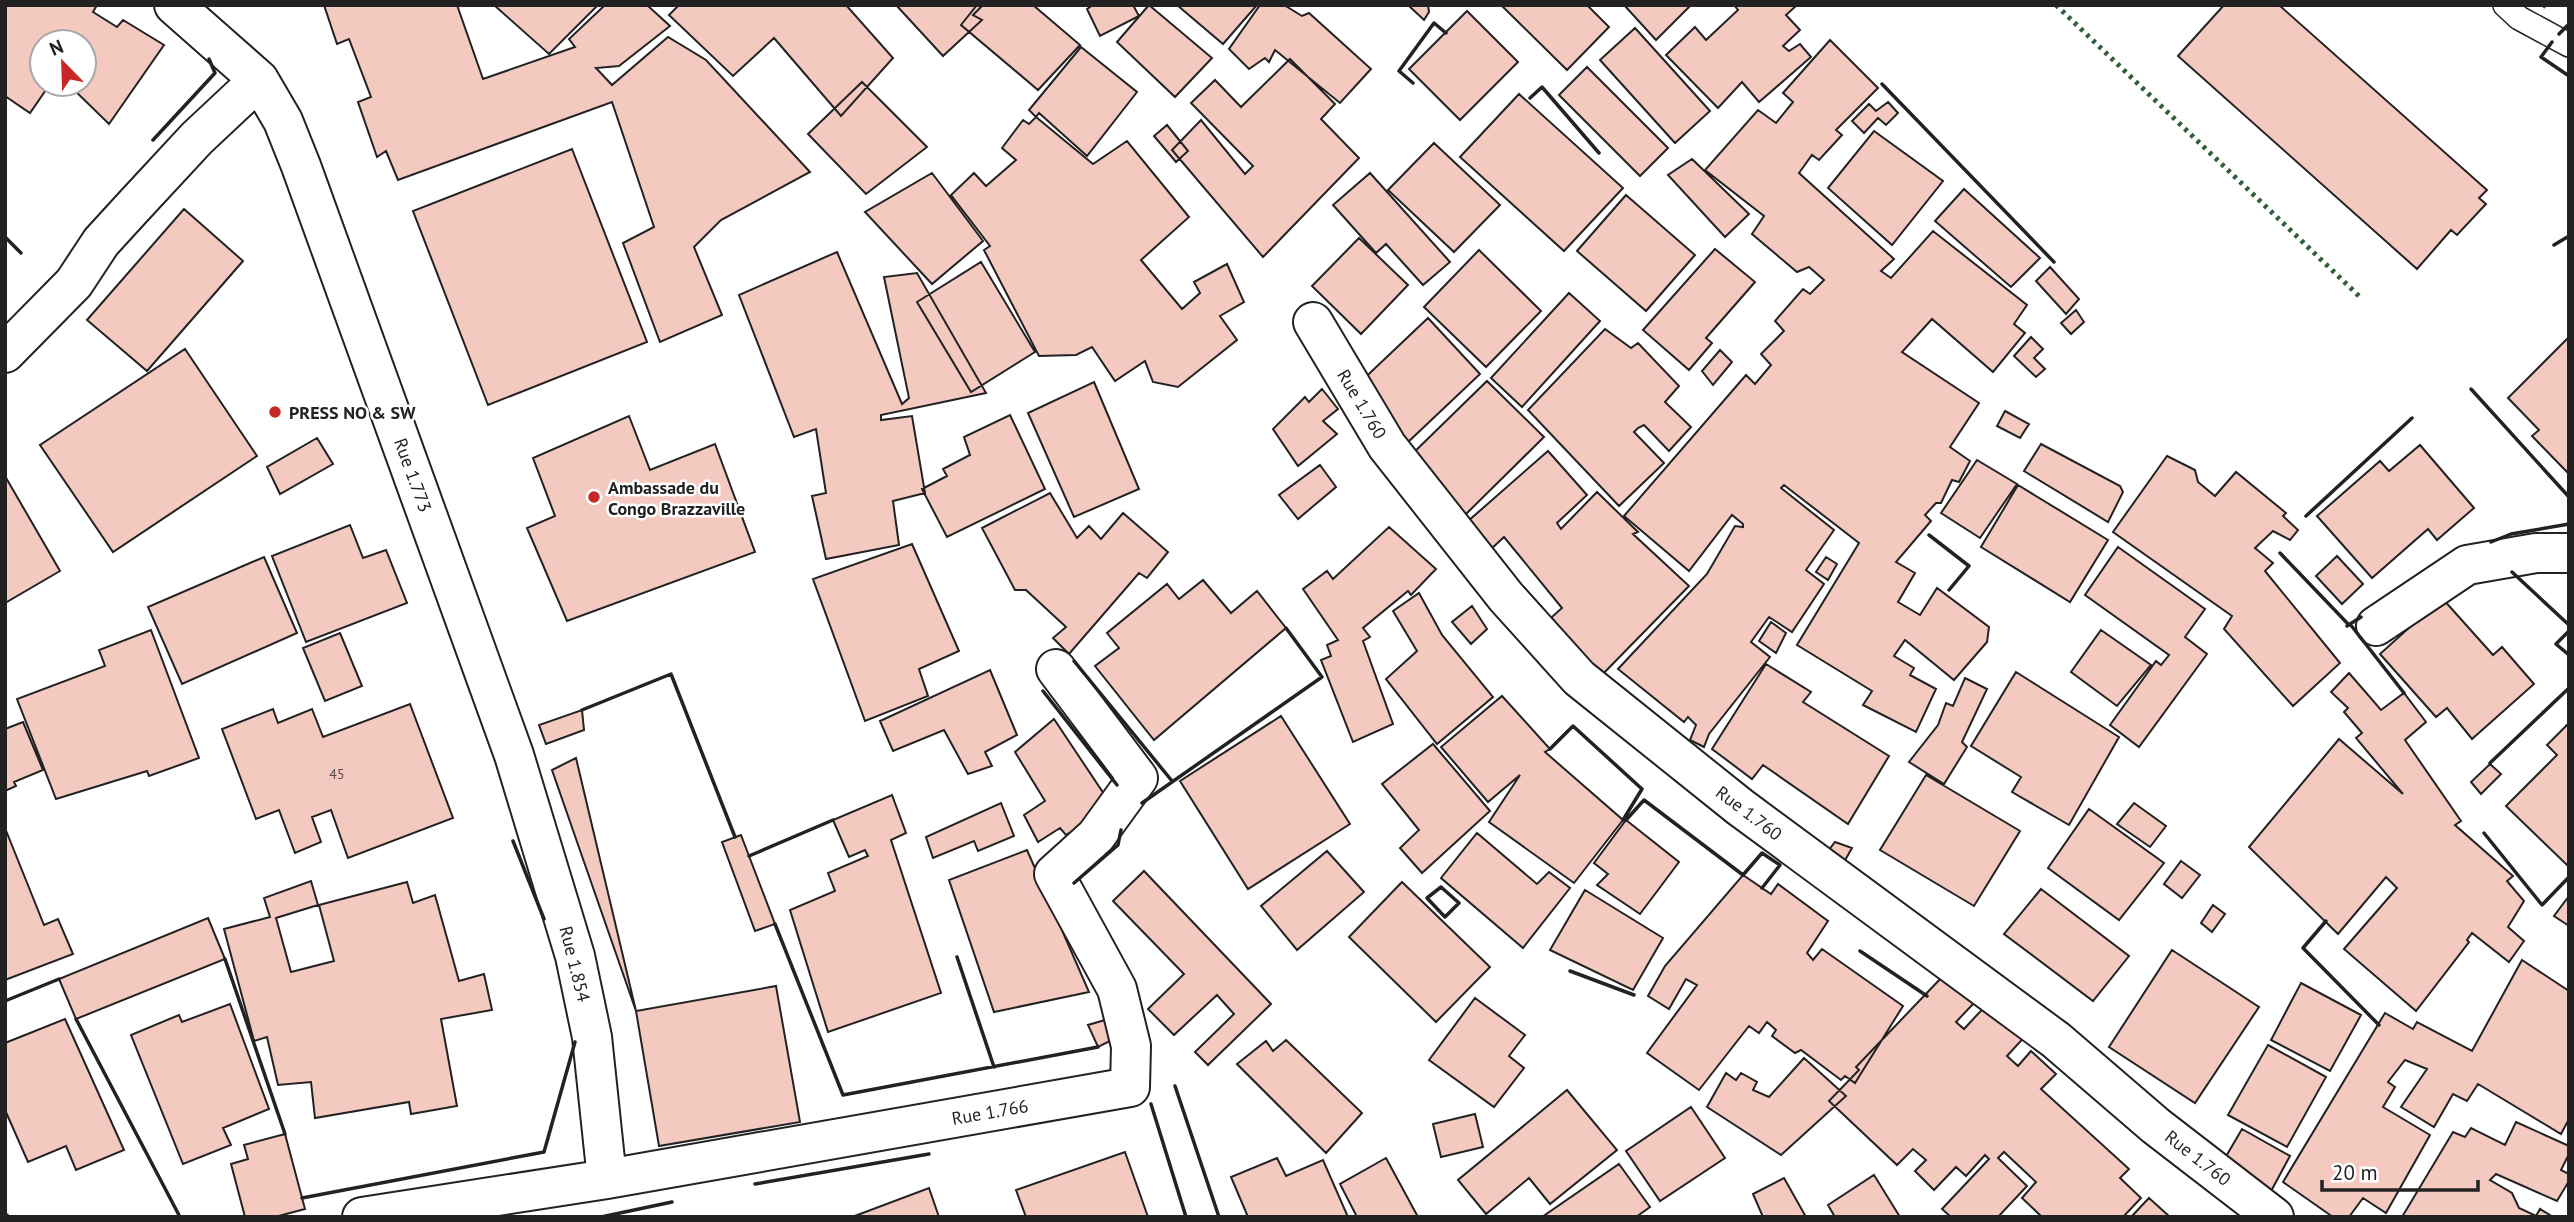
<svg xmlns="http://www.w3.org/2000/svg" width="2574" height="1222" viewBox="0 0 2574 1222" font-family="'PT Sans',sans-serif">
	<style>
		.building { fill: #f3c9c0; stroke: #222; stroke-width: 2 }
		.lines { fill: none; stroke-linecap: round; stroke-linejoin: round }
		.lane-casing { stroke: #222; stroke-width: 26 }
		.street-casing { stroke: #222; stroke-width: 42 }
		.lane { stroke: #fff; stroke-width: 23 }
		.street { stroke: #fff; stroke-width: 38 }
		.hedge { stroke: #2f5e38; stroke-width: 5; stroke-dasharray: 3.5 5; stroke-linecap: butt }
		.wall { stroke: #222; stroke-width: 3.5 }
		.poi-dot { fill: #c62828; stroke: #fff; stroke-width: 2.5 }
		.labels { text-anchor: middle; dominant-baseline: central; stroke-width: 5; stroke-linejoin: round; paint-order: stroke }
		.number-label { font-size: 14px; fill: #564c4a }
		.street-label { font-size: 18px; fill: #222; stroke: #fff }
		.poi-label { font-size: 18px; font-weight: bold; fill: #222; stroke: #fff; text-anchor: start }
	</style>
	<rect width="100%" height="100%" fill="#fff"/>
	<!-- building -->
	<path class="building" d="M5,5H97L93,12L117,27L123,20L164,45L109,124L68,84H84V42H42V84H50L30,113L5,96Z
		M324,5H457L483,79L575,47L569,39L605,5H647L670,26L619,66L596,68L612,85L668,37L706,60L810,172L721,220L694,247L722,315L660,342L623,243L654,227L612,102L398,180L386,151L377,157L358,102L371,97L349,39L337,44Z
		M494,5H598L549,54Z
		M679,5H846L893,58L841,116L774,38L733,76L669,15Z
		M896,5H983L973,15L982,20L943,56Z
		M977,5H1033L1080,45L1038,90L961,25Z
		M1093,5H1133L1139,16L1100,36L1087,9Z
		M1149,5L1212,58L1175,97L1117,42Z
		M1177,5H1257L1223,44Z
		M1260,5H1284L1302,16L1309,13L1371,69L1340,103L1275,50L1269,62L1265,58L1249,69L1229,49Z
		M1408,5H1428L1429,12L1424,20Z
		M1501,5H1587L1609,27L1567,70Z
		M1624,5H1691L1656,40Z
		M1734,5H1797L1786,15L1800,30L1783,46L1789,51L1800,44L1811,57L1759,102L1742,82L1718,108L1666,55L1695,27L1706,40L1738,10Z
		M2224,5H2279L2487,190L2479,198L2486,204L2457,235L2451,230L2417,269L2178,56Z
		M1467,11L1518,62L1460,120L1409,69Z
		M1635,28L1710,111L1675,143L1600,60Z
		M1830,40L1878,88L1836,130L1842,135L1819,160L1812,155L1799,173L1894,259L1881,271L1891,278L1933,231L2027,305L2014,324L2025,333L1993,372L1932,319L1902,352L1979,403L1950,447L1970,461L1959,482L1952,480L1941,503H1936L1925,515L1931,521L1896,562L1915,573L1898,602L1920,615L1937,588L1989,627L1987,642L1954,680L1905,640L1894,656L1914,668L1910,675L1936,689L1916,732L1863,705L1872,691L1797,645L1859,543L1784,485L1781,488L1834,530L1806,570L1824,584L1792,632L1769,617L1751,642L1770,657L1709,734L1704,747L1690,740L1696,725L1688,717L1684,722L1618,669L1707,574L1735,526L1743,527V524L1732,515L1689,571L1624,516L1746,375L1755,384L1771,365L1761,354L1784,331L1775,321L1803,289L1810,294L1824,280L1809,267L1797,272L1752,234L1764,216L1705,170L1758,110L1776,123L1793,102L1783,93Z
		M1081,47L1137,92L1087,156L1039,113L1036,117L1029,110Z
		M1290,59L1335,104L1321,119L1359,158L1263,257L1172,150L1201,120L1245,174L1253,166L1191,103L1215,80L1241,107Z
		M1587,67L1668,148L1640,176L1559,95Z
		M862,82L927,147L866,194L808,134Z
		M1519,94L1623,188L1564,251L1460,157Z
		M1888,102L1898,113L1886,125L1878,118L1864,133L1852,121L1869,104L1876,111Z
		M1036,117L1093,164L1127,141L1189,217L1141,260L1182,309L1200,293L1194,282L1227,264L1244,302L1220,316L1237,340L1178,387L1153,382L1145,361L1115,381L1092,347L1076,355L1039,356L984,250L990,246L951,195L974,173L986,186L1016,160L1002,148L1023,120L1029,124Z
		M1167,125L1188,151L1176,162L1154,136Z
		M1874,131L1943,181L1892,245L1828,188Z
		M1434,143L1500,205L1454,252L1388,190Z
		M572,149L647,342L488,405L413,211Z
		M1692,159L1749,214L1725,237L1668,175Z
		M932,173L983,241L932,284L865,212Z
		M1370,173L1450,262L1423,285L1386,244L1376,253L1333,205Z
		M1964,189L2040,258L2011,287L1935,221Z
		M1626,195L1695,255L1646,311L1577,251Z
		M184,209L243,261L147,371L87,320Z
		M1359,238L1408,285L1361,334L1312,286Z
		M1715,249L1755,282L1706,338L1712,343L1689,370L1643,330Z
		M1479,250L1541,311L1486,367L1424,307Z
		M837,252L902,404L909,398L884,277L917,273L986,393L881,415V420L912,416L925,493L893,501L899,545L826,559L812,496L826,493L816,429L794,437L739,295Z
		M981,262L1035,352L971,392L917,302Z
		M2050,267L2079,299L2066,314L2036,281Z
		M1569,293L1600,321L1522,407L1491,378Z
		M2076,310L2084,322L2071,334L2061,323Z
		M1428,318L1480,374L1407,443L1354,388Z
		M1605,329L1631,348L1638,343L1679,386L1665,402L1691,427L1669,451L1644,425L1638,428L1634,432L1664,463L1619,506L1528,410Z
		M2031,337L2043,349L2034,358L2045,369L2036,377L2014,356Z
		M2569,337V474L2532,436L2539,430L2508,398Z
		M185,349L257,456L113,552L40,445Z
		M1720,350L1732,362L1713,385L1702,371Z
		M1487,381L1544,437L1463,517L1406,460Z
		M1094,382L1139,489L1074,517L1028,413Z
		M1322,389L1338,409L1323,421L1337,434L1298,466L1273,429L1305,397L1309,402Z
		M2005,411L2029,424L2020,438L1997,426Z
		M1010,415L1045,489L947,537L922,489L947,476L943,469L970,455L964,437Z
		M629,416L650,470L715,444L755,552L567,621L527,528L555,516L533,458Z
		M317,438L333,464L280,494L267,467Z
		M2041,444L2120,486L2123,492L2108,522L2024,471Z
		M2420,445L2474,508L2437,540L2428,529L2372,578L2317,516L2380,461L2389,471Z
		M1548,451L1587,495L1557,523L1561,529L1597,492L1638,532L1633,534L1689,586L1596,681L1543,625L1562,608L1504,537L1489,551L1467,522Z
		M2167,456L2195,470L2198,482L2215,496L2236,472L2286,513L2283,516L2298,530L2290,540L2273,531L2255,548L2273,563L2265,571L2340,663L2293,706L2224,629L2232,616L2113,532Z
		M1977,460L2017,484L1980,538L1941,513Z
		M1320,465L1336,487L1298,519L1279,495Z
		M5,476L60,571L5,603Z
		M2018,485L2108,540L2070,602L1981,547Z
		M1050,493L1077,538L1089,526L1101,539L1123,513L1168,552L1147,578L1139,573L1069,654L1053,638L1066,627L1026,590H1015L982,528Z
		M350,525L363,558L386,550L407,603L306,642L272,556Z
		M1389,527L1436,569L1411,595L1408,591L1363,628L1370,637L1363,641L1393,724L1353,742L1321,660L1331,656L1327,645L1338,640L1303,589L1327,571L1333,579Z
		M912,544L959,651L919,669L928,696L865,721L813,579Z
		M2118,547L2205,609L2185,637L2207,654L2139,747L2110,725L2156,661L2161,665L2169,655L2085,595Z
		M2337,556L2363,584L2342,604L2316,576Z
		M264,557L297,633L182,684L148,607Z
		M1826,557L1837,564L1828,580L1816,572Z
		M1203,580L1231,613L1257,591L1286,628L1154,740L1095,666L1119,648L1107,633L1167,584L1179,599Z
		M1419,593L1442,635L1493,697L1437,744L1386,679L1417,651L1393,611Z
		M2442,598L2493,655L2502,647L2534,684L2472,739L2447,708L2436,717L2380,654Z
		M1472,606L1487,629L1471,644L1452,622Z
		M1771,622L1786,633L1776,653L1759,641Z
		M151,630L199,758L149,776L147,771L56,799L17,699L105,666L99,650Z
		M2101,630L2151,665L2117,706L2071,672Z
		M340,633L362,686L325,701L303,648Z
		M1766,664L1811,692L1803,702L1889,756L1848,824L1763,765L1752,779L1712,749Z
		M990,670L1017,735L985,752L992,766L968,774L944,730L893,751L880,721Z
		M2016,672L2119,737L2069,825L2012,792L2021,777L1971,746Z
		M2349,673L2381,710L2404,693L2426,722L2405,740L2461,821L2455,825L2513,876L2507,881L2524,901L2508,927L2524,941L2509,962L2472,933L2467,940L2469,942L2416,1011L2344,949L2397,888L2386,877L2338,934L2249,847L2339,739L2403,794L2356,738L2362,733L2344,712L2348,708L2331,692Z
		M1965,678L1987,689L1962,742L1967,747L1944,784L1909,762L1938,725L1946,703L1953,706Z
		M1502,696L1550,749L1545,752L1623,820L1574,883L1489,822L1520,775L1488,802L1441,747Z
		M410,704L453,818L348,858L331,810L312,817L321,842L295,853L279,810L256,819L222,729L273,709L278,723L312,709L323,737Z
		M582,710L584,730L546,744L539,725Z
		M1281,716L1350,824L1248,889L1180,781Z
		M1054,719L1112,806L1066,835L1060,828L1038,842L1024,815L1045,801L1015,752Z
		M23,722L43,770L14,782L16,786L5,791V729Z
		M2569,723V862L2567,865L2506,806L2557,755L2547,745Z
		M1433,744L1490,811L1422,873L1400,848L1419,830L1382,784Z
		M576,758L636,1011L552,770Z
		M2490,764L2501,774L2481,794L2471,782Z
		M1926,775L2020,831L1974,906L1880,850Z
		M892,795L906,833L891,840L941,993L828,1032L790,910L835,891L828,873L868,856L865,850L849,857L833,820Z
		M1001,803L1014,836L978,851L974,841L933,858L926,837Z
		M2134,803L2166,826L2150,847L2117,824Z
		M2089,809L2164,863L2119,920L2048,868Z
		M1626,820L1679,862L1640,914L1597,885L1608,874L1594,863Z
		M5,828L44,925L58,919L73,954L5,980Z
		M1477,833L1537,884L1549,872L1570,888L1523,948L1441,878Z
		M741,835L775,924L755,931L722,842Z
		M1835,842L1852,848L1844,862L1828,851Z
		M1027,850L1089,992L994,1012L949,880Z
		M1327,851L1364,892L1297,950L1261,906Z
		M2181,861L2200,875L2182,898L2164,884Z
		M1144,871L1271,1004L1208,1065L1195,1052L1234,1014L1217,995L1174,1035L1148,1009L1184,974L1113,901Z
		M1743,875L1771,894L1778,884L1828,921L1807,953L1813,960L1822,949L1903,1006L1855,1083L1845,1076L1841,1080L1801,1050L1795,1053L1772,1036L1776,1030L1767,1022L1759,1033L1749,1026L1699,1090L1647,1053L1697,985L1686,979L1669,1009L1648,996L1665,966Z
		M311,881L318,905L276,918L291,972L334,961L319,905L407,882L413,903L435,895L459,981L484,974L492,1010L441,1019L457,1106L411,1114L409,1102L315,1118L311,1082L278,1085L267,1037L254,1041L224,929L270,917L264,898Z
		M1402,882L1490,967L1436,1022L1349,937Z
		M2041,889L2129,956L2093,1001L2004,934Z
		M1585,890L1663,938L1633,990L1550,950Z
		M2569,896V926L2554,916Z
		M2213,905L2225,914L2212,932L2201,923Z
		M208,918L225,959L76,1019L59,979Z
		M2172,950L2259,1007L2195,1103L2109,1047Z
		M2522,960L2569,991V1119L2561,1134L2478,1084L2467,1101L2453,1094L2434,1127L2401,1107L2427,1069L2405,1060L2388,1082L2395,1087L2383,1107L2430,1135L2386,1213L2363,1198L2349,1217H2333L2283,1182L2385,1013L2413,1029L2417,1022L2472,1051Z
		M1944,975L1974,1003L1956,1022L1964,1029L1990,1001L2030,1031L2007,1056L2018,1066L2031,1051L2056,1074L2041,1089L2129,1169L2120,1178L2141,1198L2123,1217H2042L2022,1198L2036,1182L2004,1152L1998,1158L2027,1186L1998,1217H1951L1942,1209L1989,1159L1985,1155L1966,1176L1956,1167L1934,1190L1915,1171L1926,1160L1913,1149L1897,1165L1829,1101L1859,1070L1856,1067Z
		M2301,983L2361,1015L2330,1071L2271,1040Z
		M776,986L800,1122L659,1146L636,1011Z
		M1475,998L1525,1035L1509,1056L1524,1068L1494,1107L1429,1060Z
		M230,1004L269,1109L223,1128L231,1145L183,1164L131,1035L179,1015L182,1022Z
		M65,1019L124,1150L76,1170L66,1146L28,1162L5,1110V1043Z
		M1105,1020L1114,1039L1098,1047L1088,1025Z
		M1286,1040L1362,1113L1326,1153L1237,1064L1266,1041L1273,1051Z
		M2268,1045L2326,1077L2287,1147L2228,1115Z
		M1804,1058L1846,1096L1781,1155L1707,1107L1726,1073L1736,1080L1741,1073L1757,1082L1753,1090L1769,1097Z
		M1567,1090L1617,1150L1550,1204L1529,1178L1486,1214L1458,1180Z
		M1691,1107L1725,1158L1660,1201L1626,1151Z
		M1475,1114L1483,1147L1441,1157L1433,1124Z
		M2516,1122L2569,1146V1154L2561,1170L2569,1174V1181L2557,1201L2496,1174L2490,1180L2512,1193L2519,1208L2536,1216L2540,1209L2553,1217H2402L2453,1132L2465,1137L2471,1128L2505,1145Z
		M2242,1129L2290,1156L2270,1193L2221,1165Z
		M285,1134L305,1209L275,1217H245L231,1164L248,1159L244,1145Z
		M1125,1152L1148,1217H1026L1016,1190Z
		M1277,1158L1286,1176L1323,1160L1348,1217H1248L1231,1177Z
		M1386,1158L1418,1217H1357L1340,1184Z
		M1619,1164L1650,1207L1636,1217H1542Z
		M1874,1175L1900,1217H1835L1828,1205Z
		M1784,1178L1806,1217H1763L1753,1194Z
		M929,1188L939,1217H852Z
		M2149,1198L2170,1217H2131Z"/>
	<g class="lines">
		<!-- lane casing -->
		<g class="lane-casing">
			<path id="lane" d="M2505,5L2519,18L2569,45"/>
		</g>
		<!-- street casing -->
		<g class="street-casing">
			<path id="street" d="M259,80L283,121L301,166L514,755L575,956L592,1037L607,1179
				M1313,322L1387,446L1506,597L1579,678L1740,807L2056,1040L2156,1126L2274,1217
				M5,353L74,283L101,242L133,207L197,138L259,80L174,5
				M2376,626L2467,565L2536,553H2569
				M362,1217L607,1179L1130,1087L1131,1046L1117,989L1054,874L1096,836L1138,778L1056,669"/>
		</g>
		<!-- lane -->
		<use href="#lane" class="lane"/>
		<!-- street -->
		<use href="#street" class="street"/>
		<!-- hedge -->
		<path class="hedge" d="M2056,5L2360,297
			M2544,5L2546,7"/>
		<!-- wall -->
		<path class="wall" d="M2559,34L2569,24
			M2552,42L2541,57L2569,76
			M1413,83L1399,71L1434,23L1446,33
			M1882,84L2054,262
			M1530,98L1542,87L1599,153
			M153,140L215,73L209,59
			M5,237L21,253
			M2554,245L2569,236
			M2471,389L2569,497
			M2306,516L2412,418
			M1929,535L1969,566L1949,590
			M2491,542L2511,534L2569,524
			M2280,553L2349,625
			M2512,572L2569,625
			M2350,624L2404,693
			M2347,626L2361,617
			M2569,631L2556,644L2569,655
			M1074,661L1172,781
			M1043,691L1117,785
			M582,710L671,674L735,837
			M1550,749L1573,726L1642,789L1623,820
			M2490,763L2569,688
			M1142,803L1322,677L1286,628
			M1626,820L1644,800L1743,875L1762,853L1780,865L1762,888
			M2484,833L2542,905L2569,877
			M513,841L544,919
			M749,856L833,820
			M1074,883L1118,845L1121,830
			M1441,887L1459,903L1445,917L1427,898Z
			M2326,921L2303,948L2379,1025
			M775,924L843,1095L1098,1047
			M1860,951L1927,996
			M957,957L994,1067
			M225,959L285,1134
			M1570,971L1634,995
			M5,1001L59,979
			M76,1019L180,1217
			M1175,1086L1219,1217
			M1151,1104L1186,1217
			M755,1184L929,1154
			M302,1198L544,1152L575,1042
			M5,1214L9,1217
			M601,1217L672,1202"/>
	</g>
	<!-- markers -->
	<g class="poi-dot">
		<circle cx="275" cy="412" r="7"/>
		<circle cx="594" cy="497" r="7"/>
	</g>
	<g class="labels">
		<!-- number labels -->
		<g class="number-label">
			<text x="337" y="774">45</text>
		</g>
		<!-- street labels -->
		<g class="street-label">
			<text transform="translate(1362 404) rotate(59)">Rue 1.760</text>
			<text transform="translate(413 475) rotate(70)">Rue 1.773</text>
			<text transform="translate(1749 813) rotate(37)">Rue 1.760</text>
			<text transform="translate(575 964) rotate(76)">Rue 1.854</text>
			<text transform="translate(990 1112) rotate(-10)">Rue 1.766</text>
			<text transform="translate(2198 1158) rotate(38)">Rue 1.760</text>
		</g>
		<!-- poi labels -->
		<g class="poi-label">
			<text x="289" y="412">PRESS NO &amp; SW</text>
			<text x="608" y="487">Ambassade du<tspan x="608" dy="21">Congo Brazzaville</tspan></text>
		</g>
	</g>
	<!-- border -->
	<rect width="2574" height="1222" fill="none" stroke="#222222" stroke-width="14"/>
	<!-- north arrow -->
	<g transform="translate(63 63) rotate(337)"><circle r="33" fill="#ffffff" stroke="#a7a7a7" stroke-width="2"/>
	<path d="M0-5L12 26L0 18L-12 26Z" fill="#c62828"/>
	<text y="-10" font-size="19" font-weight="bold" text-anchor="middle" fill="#222222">N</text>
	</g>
	<!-- scale -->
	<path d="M2322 1180v10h156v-10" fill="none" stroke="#222222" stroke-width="3.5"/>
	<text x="2332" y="1180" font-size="21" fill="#222222" stroke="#ffffff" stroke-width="5" paint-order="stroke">20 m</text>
</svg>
